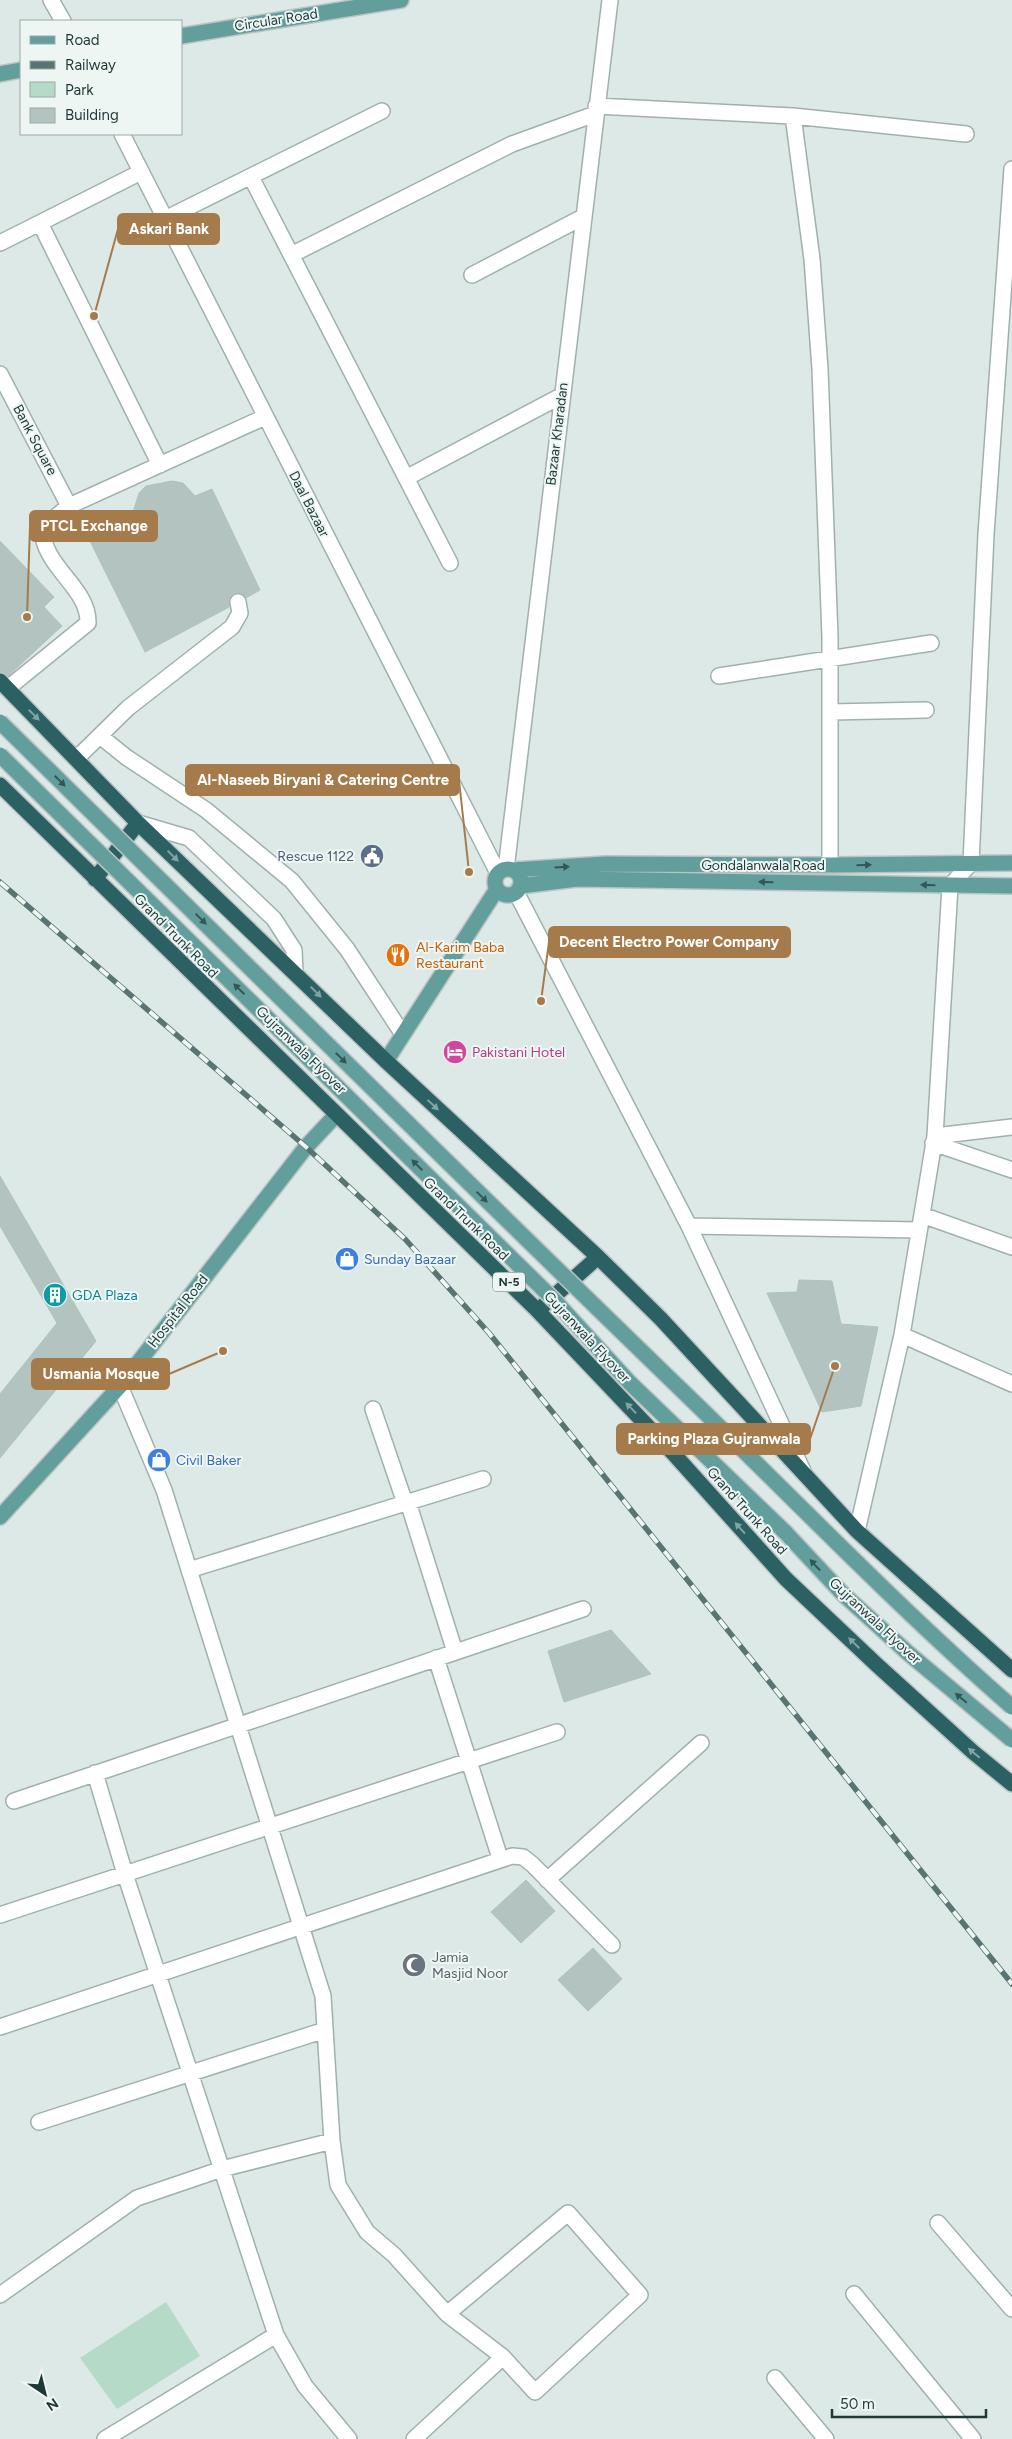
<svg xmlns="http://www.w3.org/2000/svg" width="1012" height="2439" viewBox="0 0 1012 2439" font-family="Figtree,sans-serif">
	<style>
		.green { fill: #b6dac8 }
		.building { fill: #b3c3c0; stroke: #b0c2bf }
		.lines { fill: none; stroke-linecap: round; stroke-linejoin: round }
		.minor-casing { stroke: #a0b0ae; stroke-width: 18 }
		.major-casing { stroke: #bcc3c3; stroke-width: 18 }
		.highway-casing { stroke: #bcc3c3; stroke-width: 18 }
		.minor { stroke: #fff; stroke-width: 15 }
		.major { stroke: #629e9c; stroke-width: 15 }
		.highway { stroke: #2c6163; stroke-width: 15 }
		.rail-casing { stroke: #597473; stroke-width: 5.5 }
		.rail { stroke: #edf6f3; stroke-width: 4; stroke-dasharray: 11; stroke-linecap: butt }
		.major-bridge-casing { stroke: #bcc3c3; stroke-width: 18; stroke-linecap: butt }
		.major-bridge { stroke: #629e9c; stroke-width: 15 }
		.oneway { fill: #83a4a4 }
		.oneway2 { fill: #335755 }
		.labels { text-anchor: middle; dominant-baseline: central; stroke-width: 4; stroke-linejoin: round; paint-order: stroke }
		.shield { fill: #edf6f3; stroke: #5d716f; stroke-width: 1 }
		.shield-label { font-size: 12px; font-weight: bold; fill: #1f3837 }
		.street-label { font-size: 14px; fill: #1f3837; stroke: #edf6f3 }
		.service-label { font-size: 14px; fill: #4e5e75; stroke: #edf6f3; text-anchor: end }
		.food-label { font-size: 14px; fill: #c56008; stroke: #edf6f3; text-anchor: start }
		.hotel-label { font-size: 14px; fill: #b23c85; stroke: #edf6f3; text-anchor: start }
		.shop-label { font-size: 14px; fill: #366cbe; stroke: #edf6f3; text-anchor: start }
		.culture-label { font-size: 14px; fill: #0d838f; stroke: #edf6f3; text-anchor: start }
		.worship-label { font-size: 14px; fill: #5b616d; stroke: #edf6f3; text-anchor: start }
		.leader { fill: none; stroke: #a67b4b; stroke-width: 2 }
		.callout-dot { fill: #a67b4b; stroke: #edf6f3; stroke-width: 2 }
		.callout { fill: #a67b4b; stroke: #a67b4b; stroke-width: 2 }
		.callout-label { font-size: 15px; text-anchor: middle; font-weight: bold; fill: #fff }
	</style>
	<rect width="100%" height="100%" fill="#dde9e6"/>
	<!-- green -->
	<path class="green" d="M166,2302L200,2356L117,2409L80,2358Z"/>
	<!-- building -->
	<path class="building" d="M172,481L183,483L195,496L212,489L260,590L246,598L241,593L232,595L229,599V607L145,652L90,541L131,519L139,493L146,486Z
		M0,541L54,597L44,607L62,626L8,676L0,672Z
		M0,1176L96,1341L0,1458V1394L57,1323L0,1226Z
		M799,1280L832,1281L841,1324L878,1327L861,1406L822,1412L767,1293L797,1292Z
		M611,1630L651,1674L564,1702L548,1651Z
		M526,1880L555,1911L521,1943L491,1912Z
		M593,1948L622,1979L588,2011L558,1980Z"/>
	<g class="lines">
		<!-- minor casing -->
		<g class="minor-casing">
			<path id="minor" d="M51,0L63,21
				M596,106L793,116L966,134
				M793,116L812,259L820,369L830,637V865
				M122,134L498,873
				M251,177L450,563
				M165,219L382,111
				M40,223L160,465
				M0,243L141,172
				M291,255L512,144L595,114
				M472,275L583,217
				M0,374L69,506
				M406,478L561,396
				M719,676L931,643
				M8,688L88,623C89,587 43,568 42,528L69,506L265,417
				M830,712L926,710
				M100,736L126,757L206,810L292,881L347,949L402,1033
				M77,758L128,708L232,627L240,613L238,602
				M138,823L189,838L274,919L294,950L295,972
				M506,869L610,0
				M516,892L689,1226L803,1471
				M935,1136L1012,1127
				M933,1143L1012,1170
				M922,1215L1012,1247
				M689,1226L919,1230
				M902,1335L1012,1384
				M120,1386L164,1490L323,1996L332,2141L338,2185L367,2232L394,2255L447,2314L503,2357L414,2439
				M373,1409L405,1503
				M408,1502L455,1652
				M857,1531L902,1335L935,1136L950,886L971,863L986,534L1012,169
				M189,1570L483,1479
				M436,1658L500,1858
				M95,1773L125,1874L276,2335L305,2386L349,2439
				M14,1801L583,1609
				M547,1880L701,1743
				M0,1915L557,1732
				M0,2027L512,1856L523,1857L532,1864L612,1945
				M39,2122L325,2030
				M938,2223L1012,2309
				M854,2294L973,2439
				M0,2295L137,2198L222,2169L332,2141
				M447,2314L568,2213L640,2295L535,2392L503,2357
				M775,2378L826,2439
				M105,2439L276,2335"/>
		</g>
		<!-- major casing -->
		<g class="major-casing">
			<path id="major" d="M181,36L401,0
				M0,74L21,70
				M495 882a13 13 0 1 1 26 0a13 13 0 1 1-26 0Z
				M513,870L605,864L830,865L1012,863
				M520,886L577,879L1012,886
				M386,1061L497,889
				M0,1517L120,1386L306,1147L336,1115"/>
		</g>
		<!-- highway casing -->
		<g class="highway-casing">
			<path id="highway" d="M0,681L138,823L386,1061L598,1257L661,1319L857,1531L1012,1670
				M0,785L538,1311L673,1453L786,1579L877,1665L973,1752L1012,1784
				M95,879L138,823
				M543,1306L598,1257"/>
		</g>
		<!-- minor -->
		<use href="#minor" class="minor"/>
		<!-- major -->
		<use href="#major" class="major"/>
		<!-- highway -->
		<use href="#highway" class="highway"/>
		<!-- rail casing -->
		<g class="rail-casing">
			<path id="rail" d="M0,882L306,1147L405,1239L489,1333L1012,1984"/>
		</g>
		<!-- rail -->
		<use href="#rail" class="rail"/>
		<!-- major-bridge casing -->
		<g class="major-bridge-casing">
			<path id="major-bridge" d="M0,722C231,949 461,1177 695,1403C800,1505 901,1610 1012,1707
				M0,755L555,1301L630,1383L785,1532L843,1594L908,1653L1012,1740"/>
		</g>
		<!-- major-bridge -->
		<use href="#major-bridge" class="major-bridge"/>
	</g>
	<!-- one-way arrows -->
	<defs><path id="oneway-solid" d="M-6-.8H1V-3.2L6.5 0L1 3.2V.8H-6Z" transform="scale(1.25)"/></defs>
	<g class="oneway">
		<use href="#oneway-solid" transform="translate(34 715) rotate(45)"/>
		<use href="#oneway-solid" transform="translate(173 856) rotate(44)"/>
		<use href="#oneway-solid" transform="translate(316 992) rotate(45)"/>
		<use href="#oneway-solid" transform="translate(433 1105) rotate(43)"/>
		<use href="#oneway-solid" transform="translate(631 1408) rotate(-134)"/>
		<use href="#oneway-solid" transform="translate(740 1528) rotate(-132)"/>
		<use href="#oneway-solid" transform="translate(854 1643) rotate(-136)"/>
		<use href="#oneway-solid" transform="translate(974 1753) rotate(-140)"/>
	</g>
	<g class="oneway2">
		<use href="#oneway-solid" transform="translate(60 781) rotate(45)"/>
		<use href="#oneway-solid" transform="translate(864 865) rotate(-1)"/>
		<use href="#oneway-solid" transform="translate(562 867) rotate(-4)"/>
		<use href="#oneway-solid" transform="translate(766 882) rotate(-179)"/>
		<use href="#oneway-solid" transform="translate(928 885) rotate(-179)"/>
		<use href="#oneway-solid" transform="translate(201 919) rotate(44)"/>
		<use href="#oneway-solid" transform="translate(239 989) rotate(-136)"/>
		<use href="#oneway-solid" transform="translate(341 1058) rotate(45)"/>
		<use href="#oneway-solid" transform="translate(417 1165) rotate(-135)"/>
		<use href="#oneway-solid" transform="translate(482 1197) rotate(44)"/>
		<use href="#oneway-solid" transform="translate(815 1565) rotate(-133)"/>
		<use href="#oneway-solid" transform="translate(961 1698) rotate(-140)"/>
	</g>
	<!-- icons -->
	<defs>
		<g id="civic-disc" transform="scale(1.25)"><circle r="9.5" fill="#5c6f8a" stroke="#edf6f3"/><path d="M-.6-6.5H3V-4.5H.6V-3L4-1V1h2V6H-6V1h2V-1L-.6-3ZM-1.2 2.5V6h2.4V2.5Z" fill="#fff"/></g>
		<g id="restaurant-disc" transform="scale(1.25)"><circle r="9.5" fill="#e8710a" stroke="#edf6f3"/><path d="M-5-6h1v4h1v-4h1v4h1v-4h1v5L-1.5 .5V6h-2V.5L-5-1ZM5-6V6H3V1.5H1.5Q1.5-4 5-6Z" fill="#fff"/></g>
		<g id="hotel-disc" transform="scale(1.25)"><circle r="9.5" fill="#d1479c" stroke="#edf6f3"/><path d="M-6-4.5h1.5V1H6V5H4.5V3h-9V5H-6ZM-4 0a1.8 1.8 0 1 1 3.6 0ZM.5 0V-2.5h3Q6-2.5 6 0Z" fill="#fff"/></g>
		<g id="shop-disc" transform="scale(1.25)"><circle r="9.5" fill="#3f7fe0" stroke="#edf6f3"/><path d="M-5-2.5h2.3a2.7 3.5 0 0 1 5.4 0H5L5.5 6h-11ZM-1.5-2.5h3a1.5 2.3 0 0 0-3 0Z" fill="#fff"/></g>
		<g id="building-disc" transform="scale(1.25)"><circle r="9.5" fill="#0f9aa8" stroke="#edf6f3"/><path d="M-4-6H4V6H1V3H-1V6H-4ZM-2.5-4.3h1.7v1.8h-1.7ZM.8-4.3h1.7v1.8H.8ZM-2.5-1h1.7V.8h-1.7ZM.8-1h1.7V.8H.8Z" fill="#fff"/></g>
		<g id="mosque-disc" transform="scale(1.25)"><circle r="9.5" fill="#6b7280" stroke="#edf6f3"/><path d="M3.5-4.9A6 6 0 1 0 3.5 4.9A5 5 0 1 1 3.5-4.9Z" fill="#fff"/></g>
	</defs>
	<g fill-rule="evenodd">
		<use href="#civic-disc" x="372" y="856"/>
		<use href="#restaurant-disc" x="398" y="955"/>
		<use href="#hotel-disc" x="455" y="1052"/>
		<use href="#shop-disc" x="347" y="1259"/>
		<use href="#building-disc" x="55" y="1295"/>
		<use href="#shop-disc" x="159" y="1460"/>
		<use href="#mosque-disc" x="414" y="1965"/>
	</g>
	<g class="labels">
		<!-- shield labels -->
		<rect class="shield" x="493" y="1272.5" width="32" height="19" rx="4"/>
		<g class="shield-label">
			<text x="509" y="1282">N-5</text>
		</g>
		<!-- street labels -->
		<g class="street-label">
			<text transform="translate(276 20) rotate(-9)">Circular Road</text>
			<text transform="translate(557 434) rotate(-83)">Bazaar Kharadan</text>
			<text transform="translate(35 440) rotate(62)">Bank Square</text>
			<text transform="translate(309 504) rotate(63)">Daal Bazaar</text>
			<text x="763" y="865">Gondalanwala Road</text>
			<text transform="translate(176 936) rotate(45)">Grand Trunk Road</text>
			<text transform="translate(301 1050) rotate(44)">Gujranwala Flyover</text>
			<text transform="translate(466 1219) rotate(44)">Grand Trunk Road</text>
			<text transform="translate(178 1311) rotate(-52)">Hospital Road</text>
			<text transform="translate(587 1337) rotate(47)">Gujranwala Flyover</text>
			<text transform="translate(747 1511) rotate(48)">Grand Trunk Road</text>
			<text transform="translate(875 1621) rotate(43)">Gujranwala Flyover</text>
		</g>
		<!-- service labels -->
		<g class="service-label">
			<text x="354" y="856">Rescue 1122</text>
		</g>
		<!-- food labels -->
		<g class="food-label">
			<text x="416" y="947">Al-Karim Baba<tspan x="416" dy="16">Restaurant</tspan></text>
		</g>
		<!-- hotel labels -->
		<g class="hotel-label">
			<text x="472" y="1052">Pakistani Hotel</text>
		</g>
		<!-- shop labels -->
		<g class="shop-label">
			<text x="364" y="1259">Sunday Bazaar</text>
			<text x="176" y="1460">Civil Baker</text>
		</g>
		<!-- culture labels -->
		<g class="culture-label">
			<text x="72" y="1295">GDA Plaza</text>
		</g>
		<!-- worship labels -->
		<g class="worship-label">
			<text x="432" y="1957">Jamia<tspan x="432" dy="16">Masjid Noor</tspan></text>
		</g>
	</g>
	<!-- callouts -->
	<path class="leader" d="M94 316L118 229M27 617L30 526M469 872L459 780M541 1001L549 942M223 1351L169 1374M835 1366L810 1439"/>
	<g class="callout-dot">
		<circle cx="94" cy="316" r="5"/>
		<circle cx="27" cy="617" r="5"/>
		<circle cx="469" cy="872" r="5"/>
		<circle cx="541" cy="1001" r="5"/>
		<circle cx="223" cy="1351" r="5"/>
		<circle cx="835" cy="1366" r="5"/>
	</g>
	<g class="callout">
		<rect x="118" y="214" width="101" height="30" rx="5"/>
		<rect x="30" y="511" width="127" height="30" rx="5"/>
		<rect x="186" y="765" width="273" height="30" rx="5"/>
		<rect x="549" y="927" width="241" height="30" rx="5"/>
		<rect x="32" y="1359" width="137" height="30" rx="5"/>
		<rect x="617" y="1424" width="193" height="30" rx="5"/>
	</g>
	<g class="callout-label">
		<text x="169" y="234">Askari Bank</text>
		<text x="94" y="531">PTCL Exchange</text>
		<text x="323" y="785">Al-Naseeb Biryani &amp; Catering Centre</text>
		<text x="669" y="947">Decent Electro Power Company</text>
		<text x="101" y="1379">Usmania Mosque</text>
		<text x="714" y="1444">Parking Plaza Gujranwala</text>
	</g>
	<!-- legend -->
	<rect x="20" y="20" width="162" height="115" fill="#edf6f3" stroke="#9baaa8"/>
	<rect x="30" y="36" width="25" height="8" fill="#629e9c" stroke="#9baaa8"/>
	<text x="65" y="45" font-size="15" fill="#1f3837">Road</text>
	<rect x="30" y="61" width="25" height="8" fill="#597473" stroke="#9baaa8"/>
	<text x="65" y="70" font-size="15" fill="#1f3837">Railway</text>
	<rect x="30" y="82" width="25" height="15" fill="#b6dac8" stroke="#9baaa8"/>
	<text x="65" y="95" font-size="15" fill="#1f3837">Park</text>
	<rect x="30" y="108" width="25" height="15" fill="#b3c3c0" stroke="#9baaa8"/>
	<text x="65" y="120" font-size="15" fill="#1f3837">Building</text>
	<!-- north arrow -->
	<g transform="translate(45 2394) rotate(145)" stroke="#edf6f3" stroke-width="4" paint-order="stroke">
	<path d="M0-4L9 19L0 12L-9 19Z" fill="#1f3837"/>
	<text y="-8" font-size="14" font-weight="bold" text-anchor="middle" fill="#1f3837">N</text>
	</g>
	<!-- scale -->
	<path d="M832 2409v8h154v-8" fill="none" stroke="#1f3837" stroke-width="2.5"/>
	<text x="840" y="2409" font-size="15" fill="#1f3837" stroke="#edf6f3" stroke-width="4" paint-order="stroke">50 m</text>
</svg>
